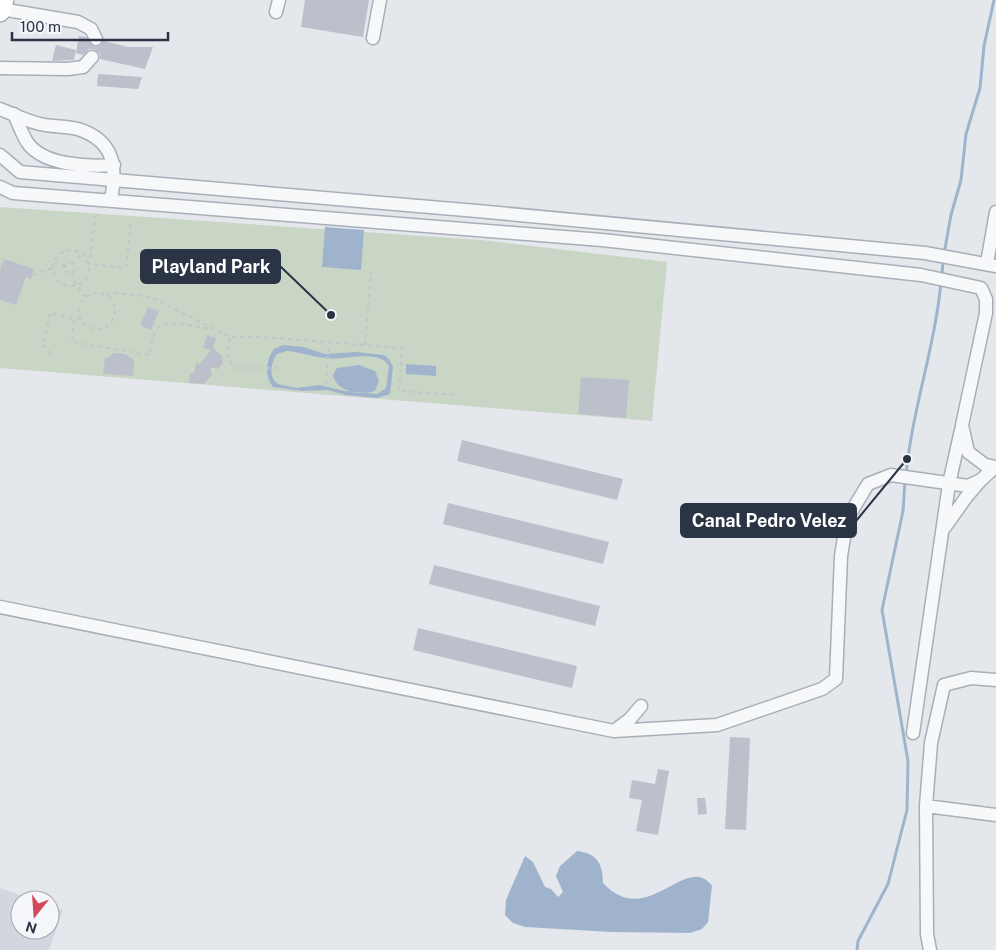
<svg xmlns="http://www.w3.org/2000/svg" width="996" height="950" viewBox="0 0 996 950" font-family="'Public Sans',sans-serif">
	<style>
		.built { fill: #d2d6de }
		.green { fill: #c9d6c5 }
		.water { fill: #9fb4cc; fill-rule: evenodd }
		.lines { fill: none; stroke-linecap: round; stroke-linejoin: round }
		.stream { stroke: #9fb4cc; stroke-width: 3 }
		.building { fill: #bbc0ca }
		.minor-casing { stroke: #a9aeb7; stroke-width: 15 }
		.highway-casing { stroke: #8b94a3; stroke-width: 21 }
		.path { stroke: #c2c5cb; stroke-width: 2; stroke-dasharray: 4 4; stroke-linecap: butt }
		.minor { stroke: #f7f8fa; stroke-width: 12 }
		.highway { stroke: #fff; stroke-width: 19 }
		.leader { fill: none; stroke: #2b3445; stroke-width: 2 }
		.callout-dot { fill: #2b3445; stroke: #f4f6f9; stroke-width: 2 }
		.callout { fill: #2b3445; stroke: #2b3445; stroke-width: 2 }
		.callout-label { font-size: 18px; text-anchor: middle; font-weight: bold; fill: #fff }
	</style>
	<rect width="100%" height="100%" fill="#e4e7ec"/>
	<!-- built -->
	<path class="built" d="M0,888L33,900H20V930H50V906L63,910L49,950H0Z"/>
	<!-- green -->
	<path class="green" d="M0,207L481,240L667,262L652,421L0,368Z"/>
	<!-- water -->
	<path class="water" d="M325,227L364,230L361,270L322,267Z
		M283,345L304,347L325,354L356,352L384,355L389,359L393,367L390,394L377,398L345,395L328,390L302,391L273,387C264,376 266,360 274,349ZM287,351C301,352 312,357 326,358C342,361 379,348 389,366L386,388L377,394L345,391L320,385L296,388L278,384C268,378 271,362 277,354Z
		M406,364L436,366V376L406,374Z
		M359,365L375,371L379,381L375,391C361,396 336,392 333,375L337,368Z
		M577,851C597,853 603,864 603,883C648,931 686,851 712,886L708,922L702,929L690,933L612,932L525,927L513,923L505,915L506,900L525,856L533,862L545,887L551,889L558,897L563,892L556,876L560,866Z"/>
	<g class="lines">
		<!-- stream -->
		<path class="stream" d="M944,254L951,215L961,180L966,134L980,88L984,46L994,0
			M942,276L943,260
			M906,475C912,410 935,347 941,282
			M857,950L858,941L888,884L907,810L908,761L882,610L903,511L905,481"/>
	</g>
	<!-- building -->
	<path class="building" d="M305,0H369L363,37L301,27Z
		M79,36L86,37L91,45L95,47L100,46L104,41L128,47H153L145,69L100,59V54L94,49H89L83,55L76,53Z
		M56,45L76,50L74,60L52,61Z
		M98,74L142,77L138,89L97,86Z
		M4,259L34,269L31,279L26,277L16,305L0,300V271Z
		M148,307L159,311L151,330L140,325Z
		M207,335L216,338L213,348L222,356L223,363L218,369L210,367L212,375L204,384L189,383L190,373H194L196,363L200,364L211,350L203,348Z
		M113,353L125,354L134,360L133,376L103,374L105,358H108Z
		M581,377L629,380L626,418L578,414Z
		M462,440L623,479L617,500L457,461Z
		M448,503L609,542L603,564L443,524Z
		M434,565L600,606L595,626L429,584Z
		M418,628L577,666L572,688L413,650Z
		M730,737L750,738L746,830L725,829Z
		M658,769L669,771L658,835L636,831L642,800L629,798L632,780L655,784Z
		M697,798H705L707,814L698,815Z"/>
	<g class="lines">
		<!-- minor casing -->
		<g class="minor-casing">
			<path id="minor" d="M1,9L78,22L91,29L96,39
				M276,12L279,0
				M373,38L380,0
				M0,68L68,69L83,67L92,57
				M0,109C13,114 26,121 40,124C52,127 66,126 78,129C115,141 117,167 111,200
				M14,114C18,123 22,134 27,142C43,166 89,167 114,165
				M0,155L20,172L477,211L925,253L996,266
				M0,187L13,193L602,240L921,275L981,288L986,299V313L962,425L968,452L985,465L996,467
				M987,263L996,212
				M945,527L967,496L980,481
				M0,607L614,731L717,725L822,689L836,679L841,556L847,519L868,484L891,475L968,486L981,480L994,468
				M614,731L630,719L641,706
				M913,733L949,484L961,430
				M926,806L996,815
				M930,950L927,934L926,806L931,743L944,685L971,678L996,680"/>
		</g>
		<!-- highway casing -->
		<g class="highway-casing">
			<path id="highway" d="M0,12L4,0"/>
		</g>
		<!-- path -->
		<path class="path" d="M96,214L89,264L126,268L131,221
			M53 268a18 18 0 1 1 36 0a18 18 0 1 1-36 0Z
			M54,263L66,266
			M65 268a5 5 0 1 1 10 0a5 5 0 1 1-10 0Z
			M0,264L2,265
			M72,264L81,255
			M72,273L76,285L85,297
			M33,275L53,268
			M79 311a18 18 0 1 1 36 0a18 18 0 1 1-36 0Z
			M106,295L113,293L151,297L230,337H261L402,348L399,391L457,395
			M81,318L74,319L72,342L149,355C151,347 152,336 157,329C165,318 198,327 210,329
			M230,338C226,350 226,357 234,368H278
			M365,345L371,272
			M51,354L43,345L50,313L74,319
			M326,384L329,343"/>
		<!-- minor -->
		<use href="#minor" class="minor"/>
		<!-- highway -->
		<use href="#highway" class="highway"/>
	</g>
	<!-- callouts -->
	<path class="leader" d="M331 315L280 266M907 459L856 521"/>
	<g class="callout-dot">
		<circle cx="331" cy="315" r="5"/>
		<circle cx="907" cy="459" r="5"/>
	</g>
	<g class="callout">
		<rect x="141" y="250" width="139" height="33" rx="5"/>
		<rect x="681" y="504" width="175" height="33" rx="5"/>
	</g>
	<g class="callout-label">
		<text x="211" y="273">Playland Park</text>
		<text x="769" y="527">Canal Pedro Velez</text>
	</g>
	<!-- north arrow -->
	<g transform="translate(35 915) rotate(197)"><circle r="24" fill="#f4f6f9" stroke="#a4a8b1"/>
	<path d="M0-4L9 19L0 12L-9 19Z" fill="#d1495b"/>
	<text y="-8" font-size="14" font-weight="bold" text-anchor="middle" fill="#2b3445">N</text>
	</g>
	<!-- scale -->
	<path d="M12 32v8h156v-8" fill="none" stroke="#2b3445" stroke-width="2.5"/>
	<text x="20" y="32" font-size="15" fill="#2b3445" stroke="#f4f6f9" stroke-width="4" paint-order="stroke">100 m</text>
</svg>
